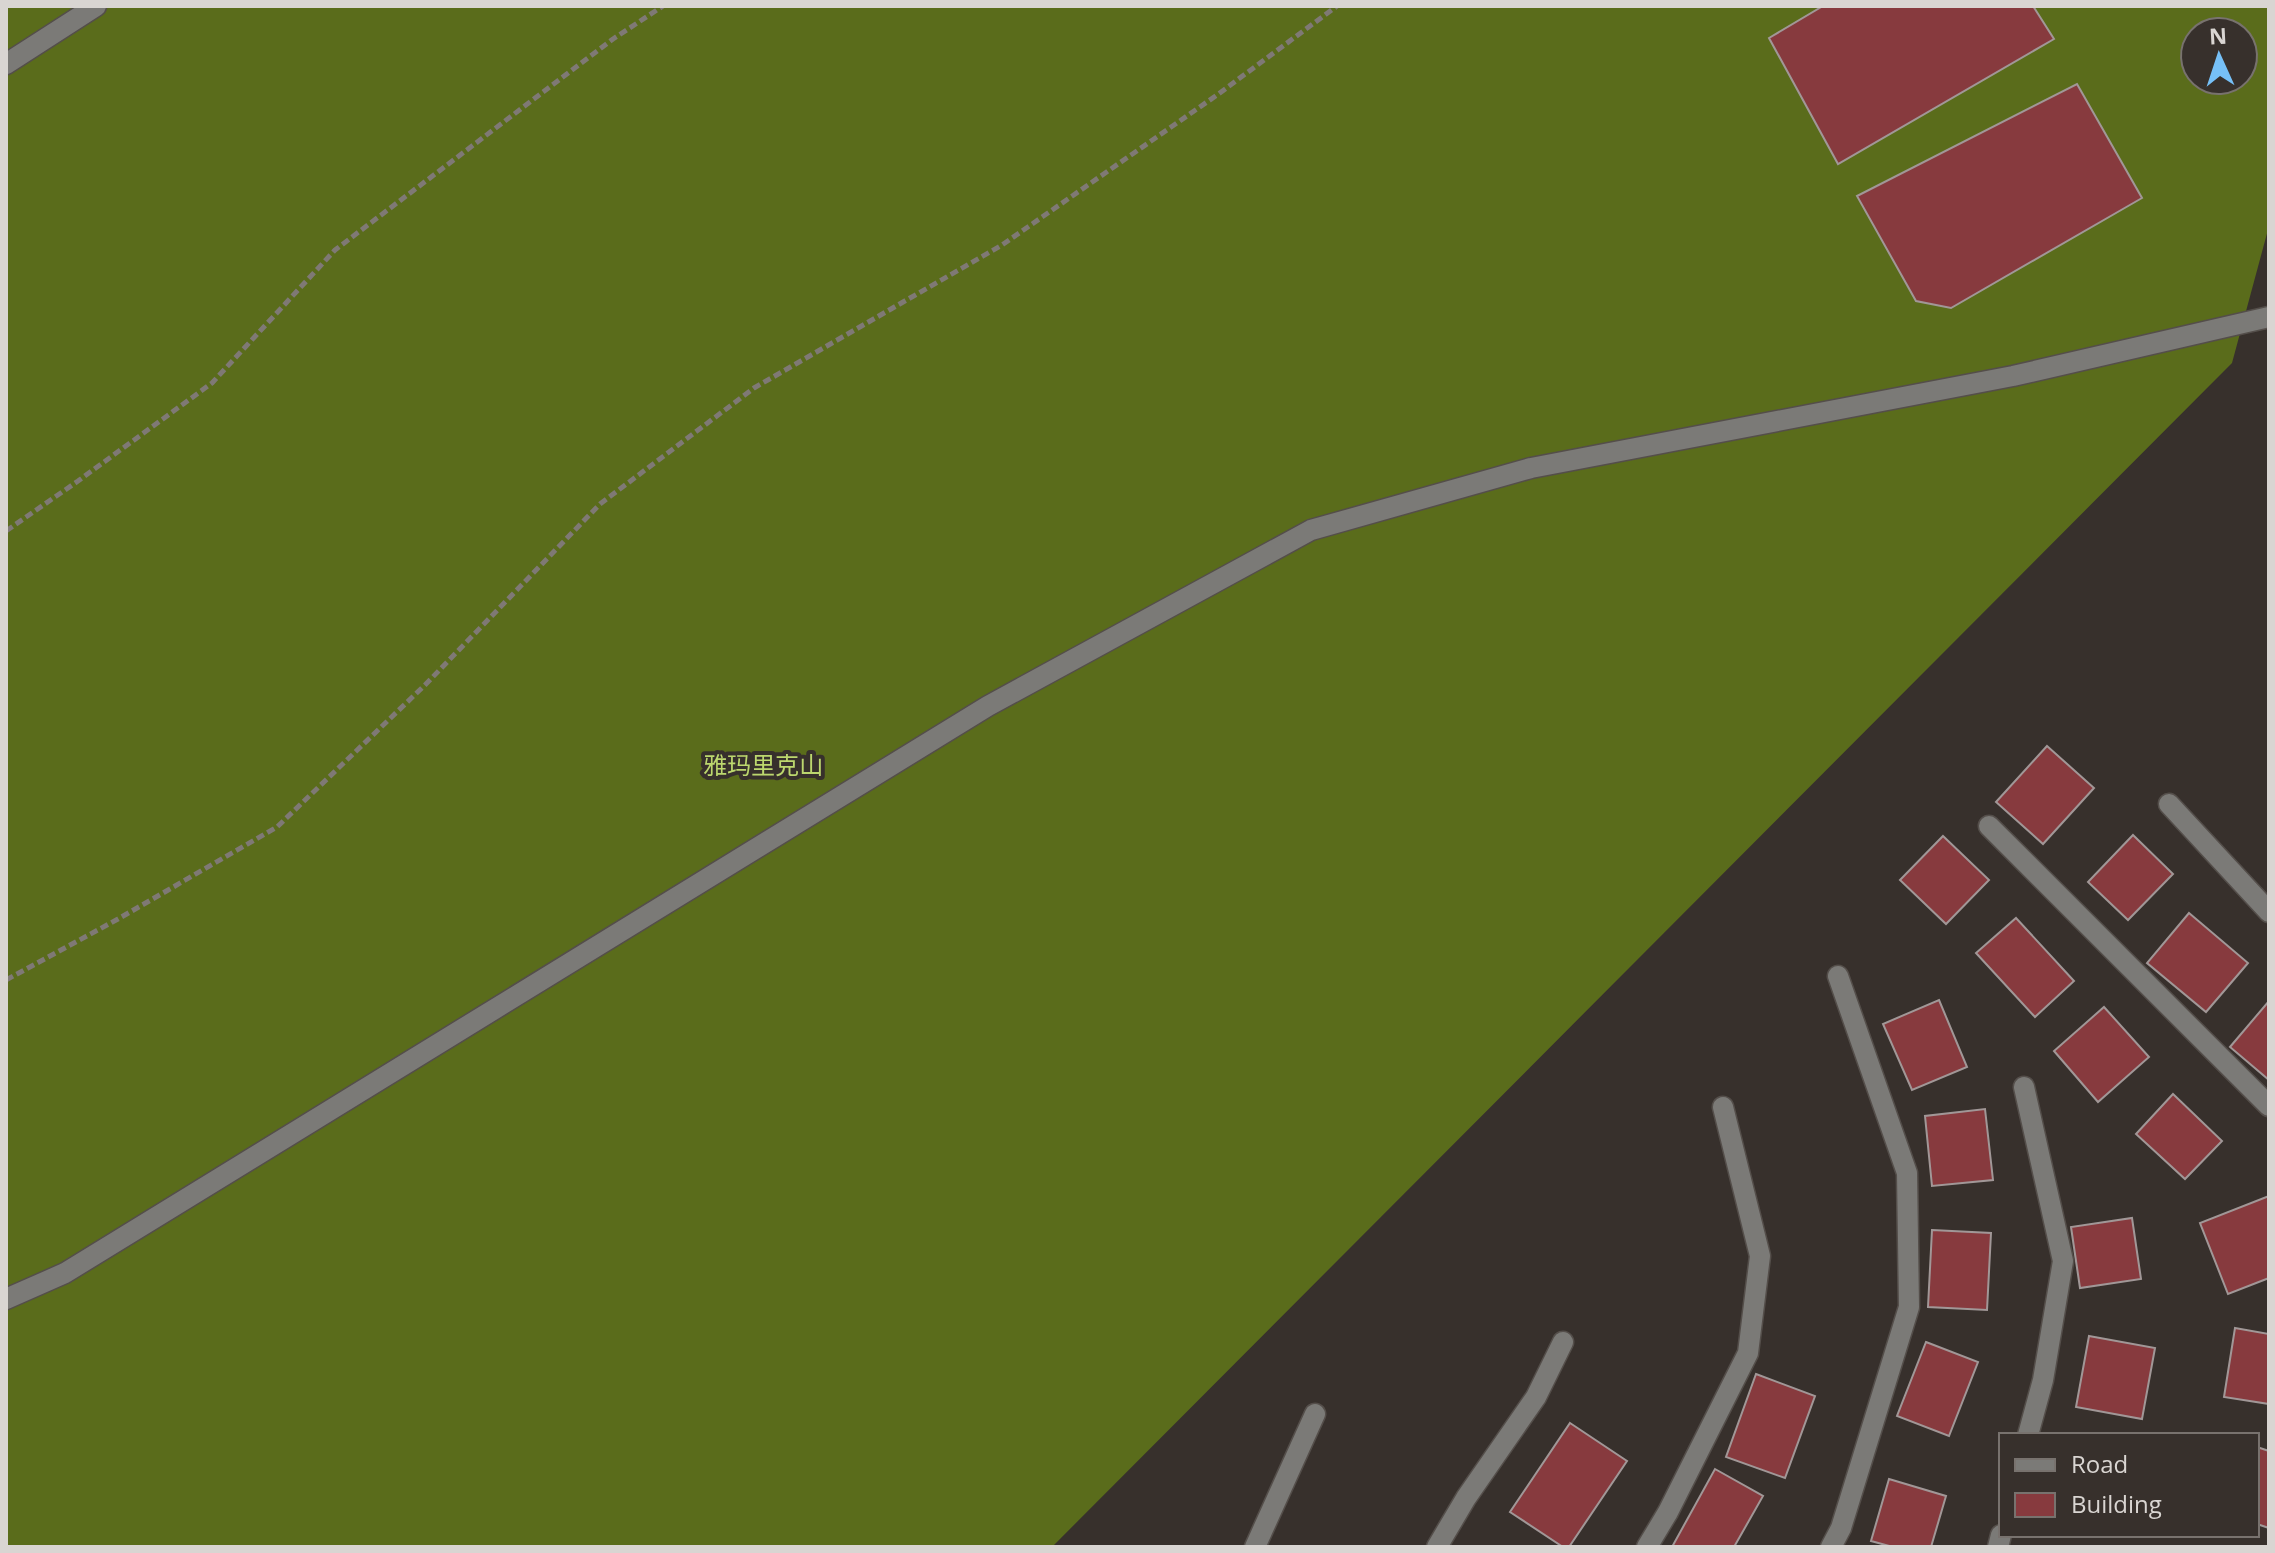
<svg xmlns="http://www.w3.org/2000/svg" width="2275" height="1553" viewBox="0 0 2275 1553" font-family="'Open Sans','Noto Sans SC',sans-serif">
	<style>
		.forest { fill: #5a6c1b; fill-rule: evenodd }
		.building { fill: #873a3e; stroke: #a19797; stroke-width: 2 }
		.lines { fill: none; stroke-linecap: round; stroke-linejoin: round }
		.minor-casing { stroke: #544e4a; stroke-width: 23 }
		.path { stroke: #7f7975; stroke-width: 5; stroke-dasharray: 8 4; stroke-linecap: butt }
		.minor { stroke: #7b7a77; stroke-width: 20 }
		.labels { text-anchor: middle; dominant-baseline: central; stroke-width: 8; stroke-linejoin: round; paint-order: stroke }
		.park-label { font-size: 24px; fill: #bcd76e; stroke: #37302c }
	</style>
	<rect width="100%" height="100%" fill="#37302c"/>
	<!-- forest -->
	<path class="forest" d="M6,6H2269V226L2232,363L1052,1547H6ZM2195,32H2243V80H2195Z"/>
	<!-- building -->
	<path class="building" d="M1823,6H2033L2054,39L1838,164L1769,38Z
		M2077,84L2142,198L1951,308L1916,301L1857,196Z
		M2047,746L2094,788L2043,844L1996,802Z
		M2133,835L2173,874L2128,920L2088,882Z
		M1943,836L1989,880L1946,924L1900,880Z
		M2189,913L2248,963L2206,1012L2147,963Z
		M2016,918L2074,981L2035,1017L1976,953Z
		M1939,1000L1967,1067L1912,1090L1883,1024Z
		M2269,1001V1080L2230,1047Z
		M2104,1007L2149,1057L2098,1102L2054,1051Z
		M2173,1094L2222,1141L2185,1179L2136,1134Z
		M1985,1109L1993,1180L1932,1186L1925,1116Z
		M2269,1196V1278L2228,1294L2200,1223Z
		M2132,1218L2141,1279L2080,1288L2071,1227Z
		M1932,1230L1991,1233L1987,1310L1928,1307Z
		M2235,1328L2269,1334V1404L2224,1397Z
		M2089,1336L2155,1348L2142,1419L2076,1407Z
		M1926,1342L1978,1362L1949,1436L1897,1416Z
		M1756,1374L1815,1396L1785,1478L1726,1457Z
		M1570,1423L1627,1461L1569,1547H1563L1510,1512Z
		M2257,1447L2269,1451V1528L2257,1524Z
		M1715,1469L1763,1496L1734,1547H1672Z
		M1889,1479L1946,1496L1931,1547H1893L1871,1541Z"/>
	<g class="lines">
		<!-- minor casing -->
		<g class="minor-casing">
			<path id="minor" d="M6,64L96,6
				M2169,804L2269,912
				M1989,826L2269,1106
				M2024,1087L2063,1261L2043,1380L2028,1435
				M6,1299L65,1273L988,706L1311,530L1531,468L2013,376L2269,317
				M1255,1547L1315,1414
				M1437,1547L1466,1498L1536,1397L1563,1342
				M1647,1547L1668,1512L1748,1353L1760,1256L1723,1107
				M1831,1547L1841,1528L1909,1307L1907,1173L1838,976
				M1998,1547L2001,1535"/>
		</g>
		<!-- path -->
		<path class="path" d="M6,531L78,481L212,383L335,250L613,39L663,6
			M6,980L118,919L277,827L425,685L600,504L754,388L1002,245L1217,95L1337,6"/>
		<!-- minor -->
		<use href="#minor" class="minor"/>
	</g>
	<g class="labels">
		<!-- park labels -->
		<g class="park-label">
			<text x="763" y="764">雅玛里克山</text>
		</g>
	</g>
	<!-- border -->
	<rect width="2275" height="1553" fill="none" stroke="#d9d5d2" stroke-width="16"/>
	<!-- legend -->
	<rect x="1999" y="1433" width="260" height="104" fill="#37302c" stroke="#78726e" stroke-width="2"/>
	<rect x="2015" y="1459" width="40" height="12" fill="#7b7a77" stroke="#78726e" stroke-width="2"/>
	<text x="2071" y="1473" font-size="24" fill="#d9d5d2">Road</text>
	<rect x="2015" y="1493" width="40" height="24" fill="#873a3e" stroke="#78726e" stroke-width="2"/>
	<text x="2071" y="1513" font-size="24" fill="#d9d5d2">Building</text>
	<!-- north arrow -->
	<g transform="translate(2219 56) rotate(357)"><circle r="38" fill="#37302c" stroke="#78726e" stroke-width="2"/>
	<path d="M0-6L14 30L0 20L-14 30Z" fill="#76c0f7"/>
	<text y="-12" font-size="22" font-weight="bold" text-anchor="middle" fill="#d9d5d2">N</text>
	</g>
</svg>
